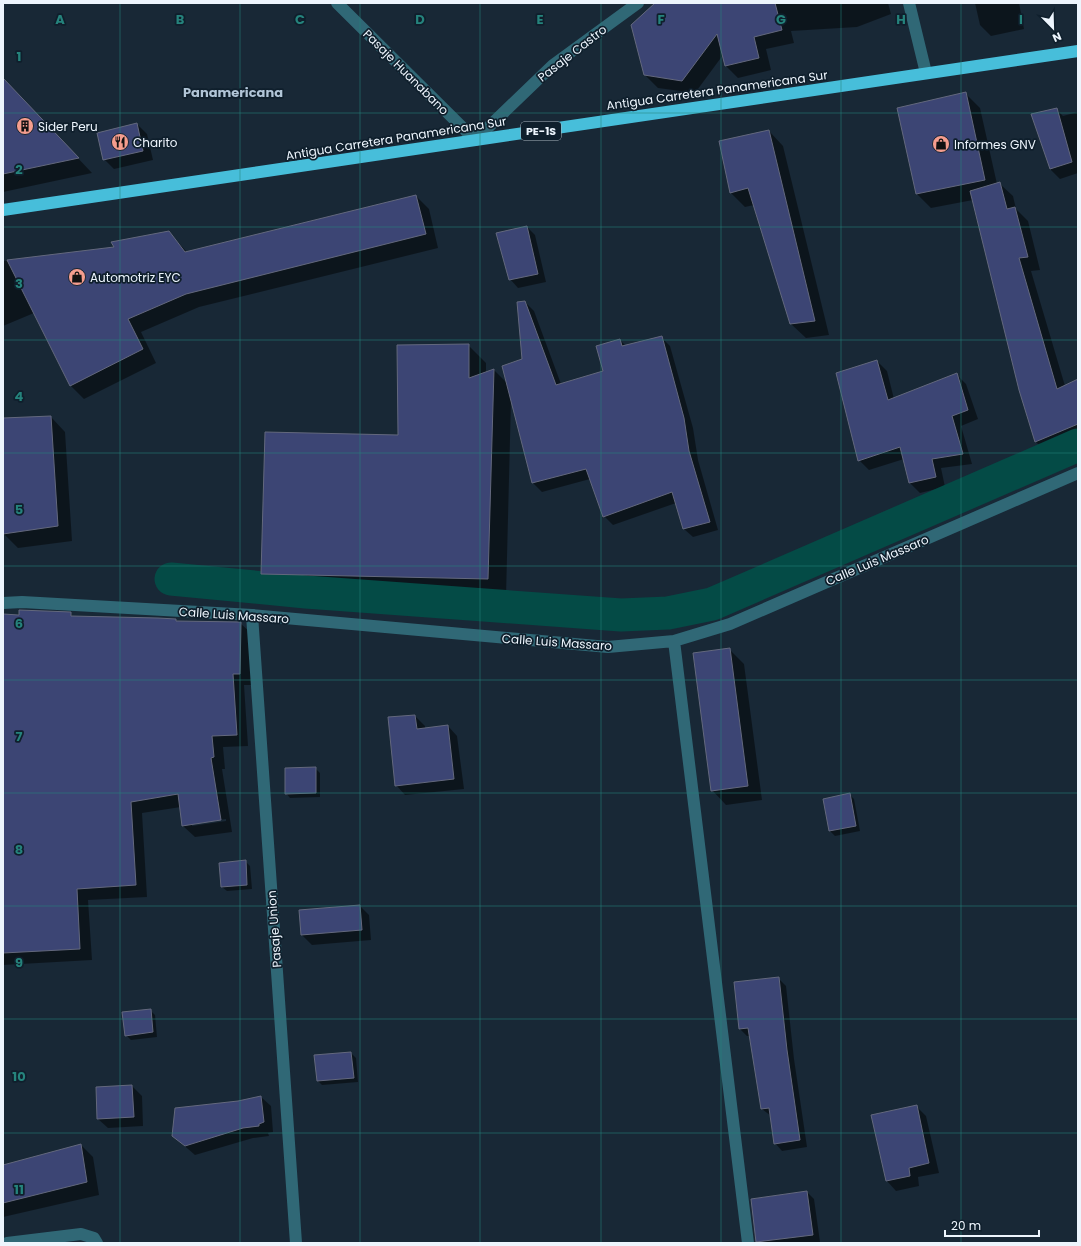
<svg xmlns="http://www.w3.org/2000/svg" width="1081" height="1246" viewBox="0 0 1081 1246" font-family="Poppins,sans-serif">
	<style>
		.shadow { fill: #0007; fill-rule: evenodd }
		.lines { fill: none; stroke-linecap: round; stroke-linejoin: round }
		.canal { stroke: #044b46; stroke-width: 33 }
		.building { fill: #3c4574; stroke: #63687d }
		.lane { stroke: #306876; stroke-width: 12 }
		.street { stroke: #306876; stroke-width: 12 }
		.highway { stroke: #47beda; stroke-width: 12 }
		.grid { fill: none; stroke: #25837c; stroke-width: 1; stroke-opacity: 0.55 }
		.labels { text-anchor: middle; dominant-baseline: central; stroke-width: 3.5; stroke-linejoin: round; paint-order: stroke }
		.shield { fill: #0f1f2c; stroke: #aab5be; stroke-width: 1 }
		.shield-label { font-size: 11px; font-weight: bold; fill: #edf5fd }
		.street-label { font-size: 12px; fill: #edf5fd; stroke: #0f1f2c }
		.poi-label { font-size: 12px; fill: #edf5fd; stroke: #0f1f2c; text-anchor: start }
		.neighbourhood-label { font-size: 13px; font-weight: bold; fill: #b1c5d7; stroke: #0f1f2c }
		.grid-label { font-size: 13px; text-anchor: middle; font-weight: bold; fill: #25837c; stroke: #0f1f2c; stroke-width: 3.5; stroke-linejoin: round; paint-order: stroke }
	</style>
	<rect width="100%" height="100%" fill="#182836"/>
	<!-- shadow -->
	<path class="shadow" d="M656,3H888L891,14L857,27L791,31L794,43L766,49L771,70L738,78L726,66L723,55L695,93L658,88L645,75Z
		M975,3H1019L1024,29L991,36L980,25Z
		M3,94L25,102L92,173L3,192Z
		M966,94L980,108L997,184H1000L1013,196L1016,209L1028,221L1040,270L1031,271L1065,386L1078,380V442L1049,455L1036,442L1020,390L973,200L931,208L917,194L898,108Z
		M1056,109L1063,116L1078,112V173L1060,179L1050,169Z
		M137,124L147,134L153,160L114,169L104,159Z
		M769,131L783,146L829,335L806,338L791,324L754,205L745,207L731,193Z
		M416,196L429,209L438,248L199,307L141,332L156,363L84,399L70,385L34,313L3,326V261L115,248L168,232L187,252Z
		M527,227L535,235L546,282L518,288L510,279Z
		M525,302L534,311L561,384L604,371L620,340L626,346L661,337L670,346L693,428L698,460L718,530L693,537L684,529L676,503L613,525L604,516L590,479L542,492L533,483L511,400L506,597L280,592L262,574L399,436L468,345L486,363V372L494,370L508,384L523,360Z
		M877,361L887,371L894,399L956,374L966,384L978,419L961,426L972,464L941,468L945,487L920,493L910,483L904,459L869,470L859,460Z
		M51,417L65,432L72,541L18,548L3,533V419Z
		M70,613L73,617L176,620L178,622L240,623L252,634L251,685H244L248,746L223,747L225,769H222L232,832L195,837L183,826L181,807L142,813L147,897L88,900L92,960L3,965V615ZM226,819V821L192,826V824Z
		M729,649L744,664L762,800L726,805L712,790Z
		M415,716L425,726V729L448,726L457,736L464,789L405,795L396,785Z
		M315,768L320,773V797L290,798L286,793Z
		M849,794L854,799L860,831L835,836L830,831L824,799Z
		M245,861L250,866L252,889L227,891L222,887Z
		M360,906L369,915L371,940L312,945L302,935Z
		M778,978L786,986L794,1059L807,1147L782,1151L775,1143L771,1116L762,1109L750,1036H747L740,1029Z
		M150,1010L155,1015L157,1037L131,1040L126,1035Z
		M351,1053L356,1058L358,1082L322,1085L318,1081Z
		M132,1086L142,1096L143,1126L108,1128L98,1119Z
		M261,1097L271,1106L273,1132L268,1133L269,1136L253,1138L195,1155L173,1136L238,1102Z
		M917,1107L926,1116L939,1173L918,1177L919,1186L896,1191L887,1181L873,1116Z
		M81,1145L93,1157L99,1195L3,1217V1166Z
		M807,1192L814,1199L820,1242L759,1243L757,1241Z"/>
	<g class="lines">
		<!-- canal -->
		<path class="canal" d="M171,579L306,592L621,615L668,613L712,604L1078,445"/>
	</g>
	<!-- building -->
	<path class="building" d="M655,3H775L782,30L754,37L759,58L725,66L717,34L682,81L644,75L631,25Z
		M3,78L79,158L3,174Z
		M966,92L985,180L916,194L897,108Z
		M1057,108L1072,162L1050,169L1031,114Z
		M137,123L143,151L103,160L97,133Z
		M769,130L815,321L790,324L748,188L730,193L719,141Z
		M1000,182L1007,209L1015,207L1028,257L1019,258L1057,389L1078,379V424L1035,442L1019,390L970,191Z
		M416,195L426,234L186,294L128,319L143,349L70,386L7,260L114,247L111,242L169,231L185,252Z
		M527,226L538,274L509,280L496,233Z
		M525,301L556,385L603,371L596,346L620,339L622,346L662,336L684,418L689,451L710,522L683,529L672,492L603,517L586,469L532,483L502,366L522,359L517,302Z
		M469,344V378L494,369L488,579L261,574L265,432L398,435L397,345Z
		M877,360L888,400L957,373L968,410L952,416L963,454L932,459L936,477L909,483L900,447L858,461L836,373Z
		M51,416L58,526L3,534V418Z
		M19,610L71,612V616L158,618L176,619V621L241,622L240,674H233L237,735L212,736L214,757L211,758L221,820L182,826L178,794L131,802L136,885L77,889L80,949L3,953V614L19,615Z
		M730,648L748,786L711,791L693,653Z
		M415,715L417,729L448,725L454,779L395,786L388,717Z
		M316,767V793L285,794V768Z
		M850,793L856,826L829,831L823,799Z
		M246,860L247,885L221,887L219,863Z
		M360,905L362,930L301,935L299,910Z
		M779,977L787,1050L800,1140L774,1144L769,1108L761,1109L748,1028L739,1029L734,982Z
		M151,1009L153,1032L125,1036L122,1012Z
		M351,1052L354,1078L317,1081L314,1055Z
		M132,1085L134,1117L97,1119L96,1087Z
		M261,1096L264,1122L259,1124V1126L243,1128L185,1146L172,1136L175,1108L238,1101Z
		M917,1105L929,1163L909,1168L910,1176L886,1181L871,1115Z
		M81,1144L87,1182L3,1203V1165Z
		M807,1191L813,1235L756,1242L751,1199Z"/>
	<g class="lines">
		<!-- lane -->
		<path class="lane" d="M337,3L475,140
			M909,3L926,73
			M252,615L296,1243
			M7,1243L81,1234L94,1238L97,1243"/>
		<!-- street -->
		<path class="street" d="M475,140L553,65L638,3
			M3,603L22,602L252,615L608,647L674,641L730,624L1078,473
			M674,641L748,1243"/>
		<!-- highway -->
		<path class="highway" d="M3,210L1078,51"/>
	</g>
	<!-- grid -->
	<path class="grid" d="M120,3V1243M240,3V1243M360,3V1243M480,3V1243M601,3V1243M721,3V1243M841,3V1243M961,3V1243M3,113H1078M3,227H1078M3,340H1078M3,453H1078M3,566H1078M3,680H1078M3,793H1078M3,906H1078M3,1019H1078M3,1133H1078"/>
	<!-- icons -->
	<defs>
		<g id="building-disc" transform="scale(0.9)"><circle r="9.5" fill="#f59d8e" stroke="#0f1f2c"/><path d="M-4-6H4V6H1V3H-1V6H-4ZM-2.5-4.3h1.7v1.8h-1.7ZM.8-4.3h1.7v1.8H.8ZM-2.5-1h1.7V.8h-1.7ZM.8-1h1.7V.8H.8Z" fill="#111"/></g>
		<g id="restaurant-disc" transform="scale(0.9)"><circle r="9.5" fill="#f59d8e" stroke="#0f1f2c"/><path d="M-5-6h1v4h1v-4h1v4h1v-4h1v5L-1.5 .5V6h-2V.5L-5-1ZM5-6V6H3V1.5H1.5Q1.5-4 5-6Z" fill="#111"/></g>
		<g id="shop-disc" transform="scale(0.9)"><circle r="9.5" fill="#f59d8e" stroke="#0f1f2c"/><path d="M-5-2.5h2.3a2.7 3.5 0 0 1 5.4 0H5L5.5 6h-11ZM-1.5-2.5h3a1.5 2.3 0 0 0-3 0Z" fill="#111"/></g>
	</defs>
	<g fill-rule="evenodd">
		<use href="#building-disc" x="25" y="126"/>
		<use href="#restaurant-disc" x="120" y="142"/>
		<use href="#shop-disc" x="941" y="144"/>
		<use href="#shop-disc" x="77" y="277"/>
	</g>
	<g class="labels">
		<!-- shield labels -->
		<rect class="shield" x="521" y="122" width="40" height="18" rx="3"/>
		<g class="shield-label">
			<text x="541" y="131">PE-1S</text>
		</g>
		<!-- street labels -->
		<g class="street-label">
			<text transform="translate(572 53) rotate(-38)">Pasaje Castro</text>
			<text transform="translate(406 72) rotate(45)">Pasaje Huanabano</text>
			<text transform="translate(717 90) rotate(-8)">Antigua Carretera Panamericana Sur</text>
			<text transform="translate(396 138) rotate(-9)">Antigua Carretera Panamericana Sur</text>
			<text transform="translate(877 560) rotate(-23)">Calle Luis Massaro</text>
			<text transform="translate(234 615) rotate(4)">Calle Luis Massaro</text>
			<text transform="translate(557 642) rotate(4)">Calle Luis Massaro</text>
			<text transform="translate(274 929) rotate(-94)">Pasaje Union</text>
		</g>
		<!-- poi labels -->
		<g class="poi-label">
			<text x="38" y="126">Sider Peru</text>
			<text x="133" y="142">Charito</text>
			<text x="954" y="144">Informes GNV</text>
			<text x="90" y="277">Automotriz EYC</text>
		</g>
		<!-- neighbourhood labels -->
		<g class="neighbourhood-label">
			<text x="233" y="92">Panamericana</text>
		</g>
	</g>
	<g class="grid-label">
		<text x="60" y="24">A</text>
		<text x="180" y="24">B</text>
		<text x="300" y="24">C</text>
		<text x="420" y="24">D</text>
		<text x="540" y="24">E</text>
		<text x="661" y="24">F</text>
		<text x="781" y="24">G</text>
		<text x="901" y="24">H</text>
		<text x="1021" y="24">I</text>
		<text x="19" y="61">1</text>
		<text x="19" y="174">2</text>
		<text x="19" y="288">3</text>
		<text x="19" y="401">4</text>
		<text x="19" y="514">5</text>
		<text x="19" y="628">6</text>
		<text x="19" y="741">7</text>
		<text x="19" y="854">8</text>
		<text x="19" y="967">9</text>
		<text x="19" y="1081">10</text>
		<text x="19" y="1194">11</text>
	</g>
	<!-- border -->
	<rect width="1081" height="1246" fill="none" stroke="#edf5fd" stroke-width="8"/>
	<!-- north arrow -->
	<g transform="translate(1053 28) rotate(157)" stroke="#0f1f2c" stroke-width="3" paint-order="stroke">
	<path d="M0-3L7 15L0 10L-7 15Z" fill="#edf5fd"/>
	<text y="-6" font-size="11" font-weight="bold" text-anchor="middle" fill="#edf5fd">N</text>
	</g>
	<!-- scale -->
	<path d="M945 1230v6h94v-6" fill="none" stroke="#edf5fd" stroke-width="2"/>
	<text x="951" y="1230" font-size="12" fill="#edf5fd" stroke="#0f1f2c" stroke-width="3" paint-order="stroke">20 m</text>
</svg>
